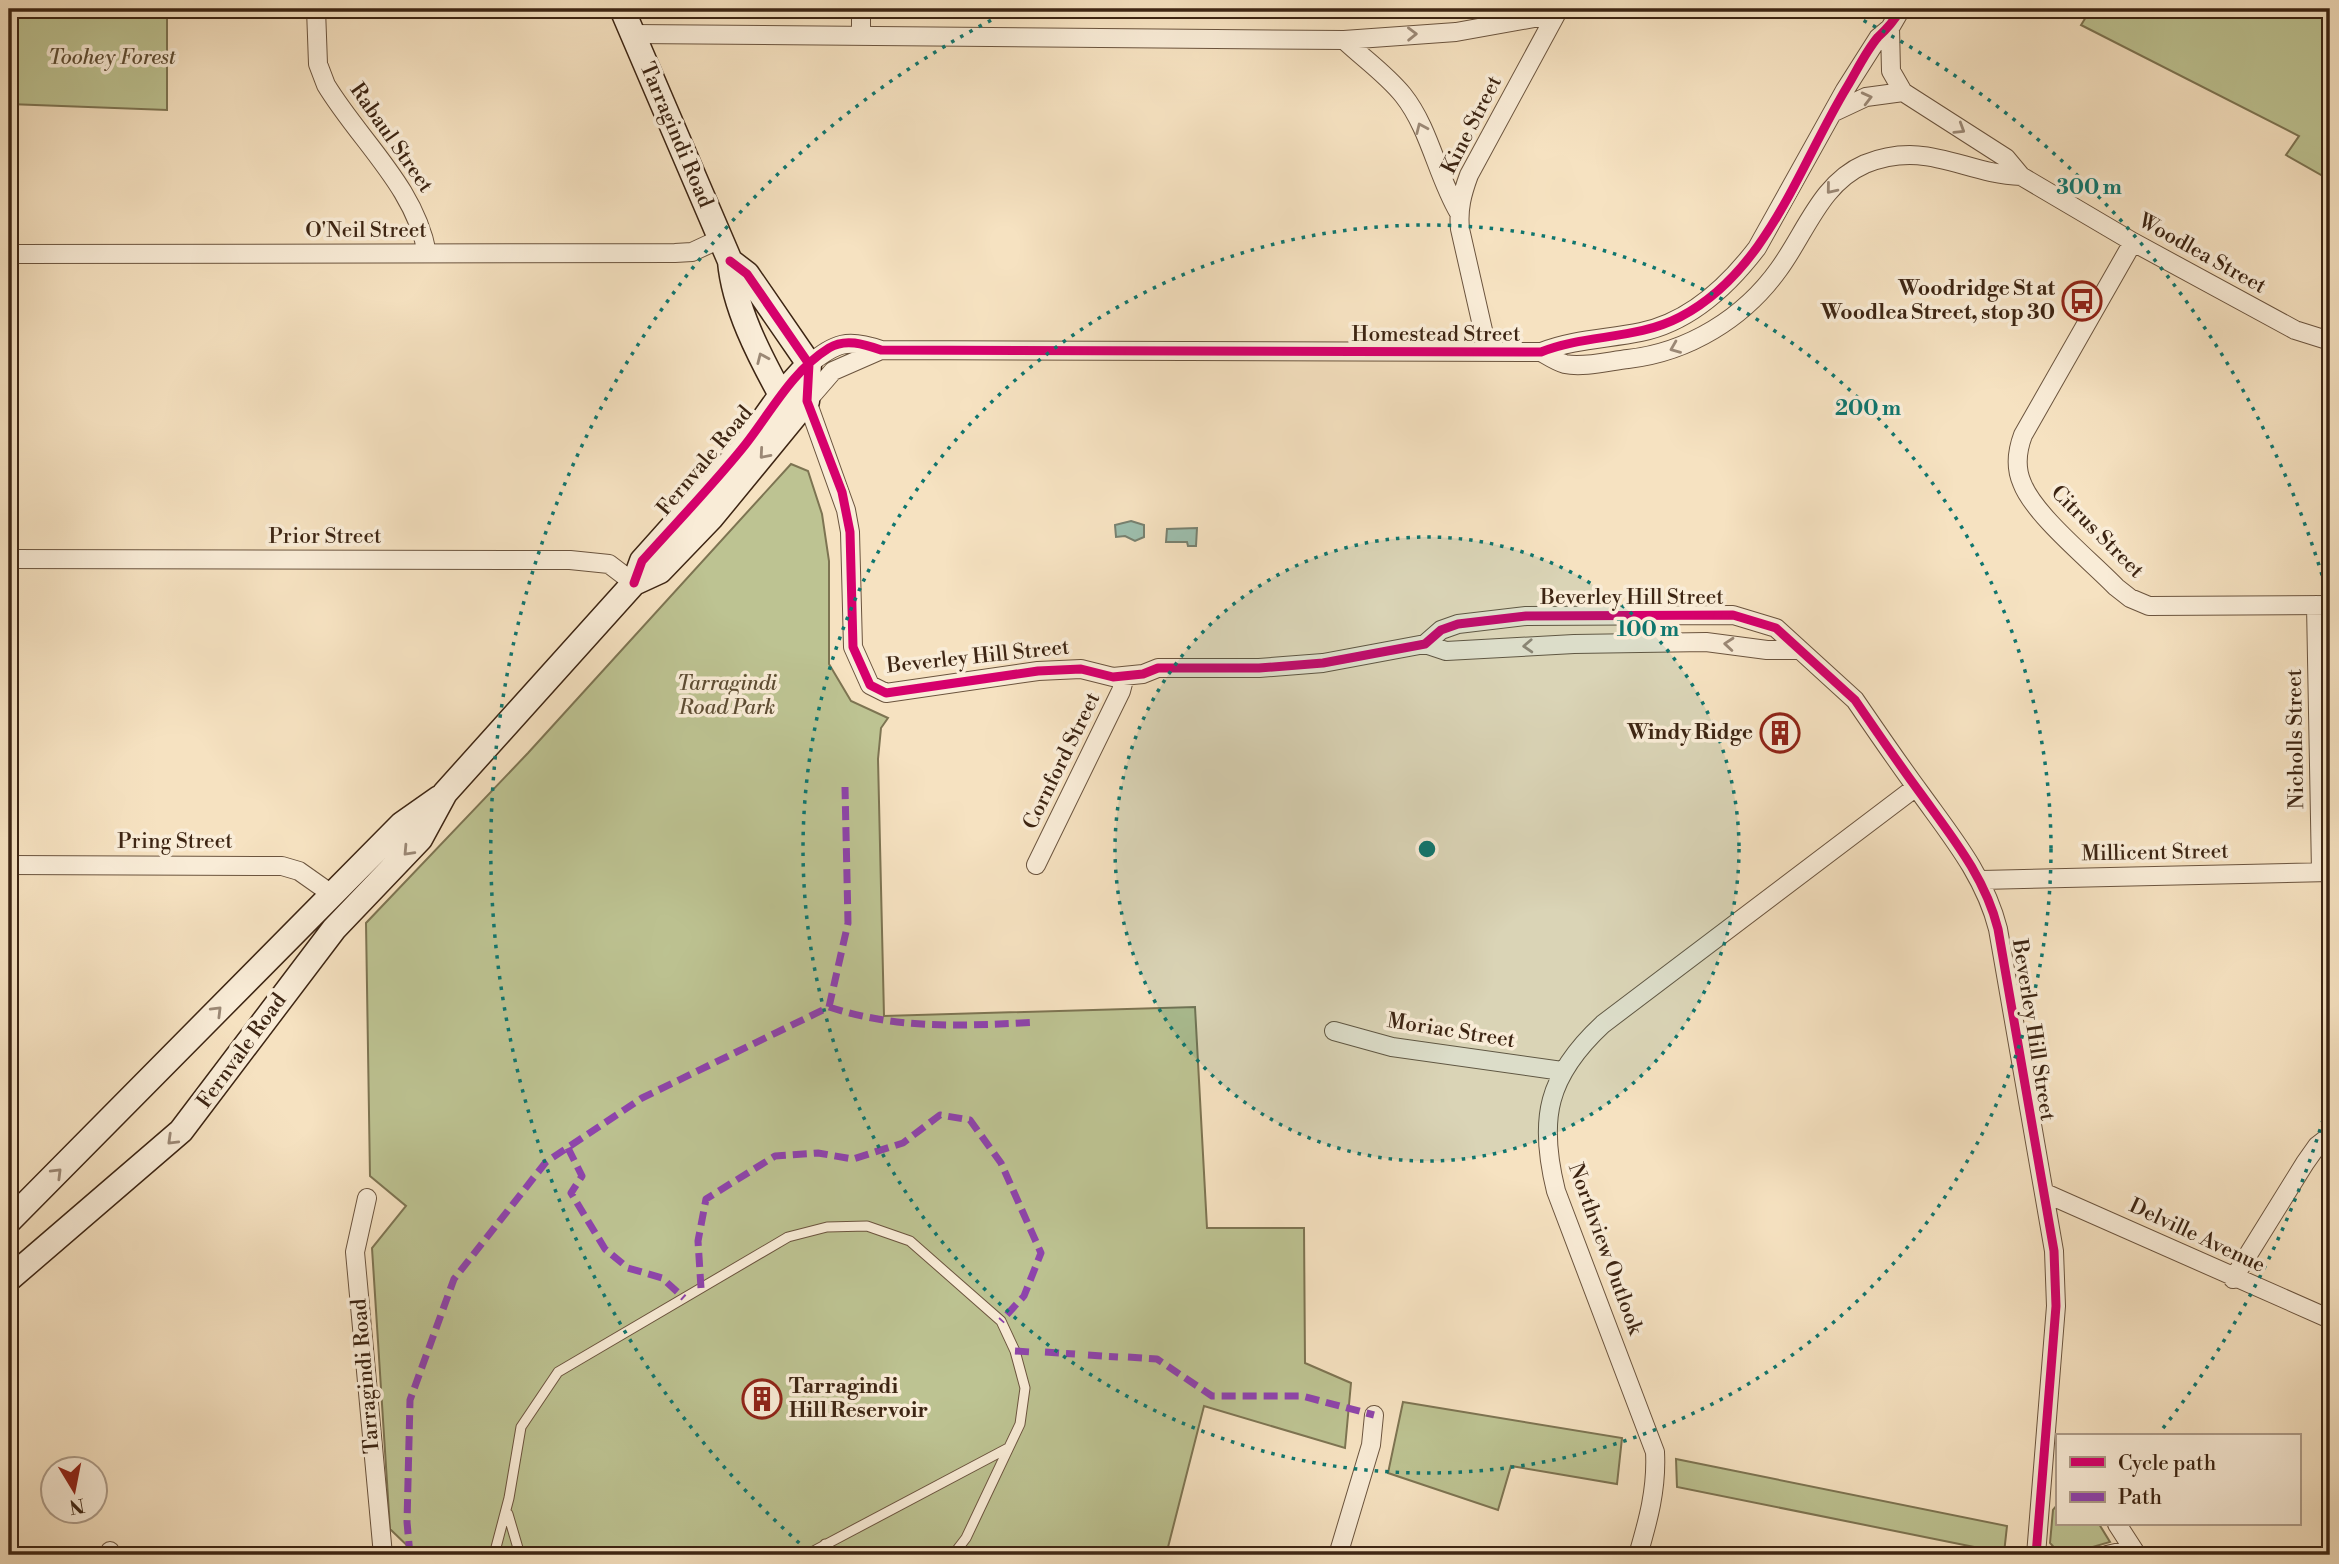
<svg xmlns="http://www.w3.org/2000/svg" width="2339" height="1564" viewBox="0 0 2339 1564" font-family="'Libre Bodoni',serif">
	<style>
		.green { fill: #bdc392; stroke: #7d7452; stroke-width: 2 }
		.water { fill: #9dbfae; stroke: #778170; stroke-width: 2 }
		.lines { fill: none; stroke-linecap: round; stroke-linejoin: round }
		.lane-casing { stroke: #6b543e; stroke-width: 11 }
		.street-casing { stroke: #6b543e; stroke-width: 20 }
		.secondary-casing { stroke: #3d2513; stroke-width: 27 }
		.lane { stroke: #f9ecd7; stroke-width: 9 }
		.street { stroke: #f9ecd7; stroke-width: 18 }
		.secondary { stroke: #f9ecd7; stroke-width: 24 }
		.quiet { stroke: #8e44ad; stroke-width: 7; stroke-dasharray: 14 7; stroke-linecap: butt }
		.cycleway-casing { stroke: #f9ecd7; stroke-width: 13 }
		.cycleway { stroke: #d6006c; stroke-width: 9 }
		.oneway { stroke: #9b8875 }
		.ring { fill: none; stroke: #0f766e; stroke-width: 3.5; stroke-dasharray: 3.5 7 }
		.labels { text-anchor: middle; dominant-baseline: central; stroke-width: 7; stroke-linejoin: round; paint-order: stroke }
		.park-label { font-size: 21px; font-style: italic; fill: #5d4c33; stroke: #f9ecd7 }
		.street-label { font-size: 21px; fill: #3d2513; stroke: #f9ecd7 }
		.poi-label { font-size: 21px; font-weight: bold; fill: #3d2513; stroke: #f9ecd7; text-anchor: end }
		.centre { fill: #0f766e; stroke: #f9ecd7; stroke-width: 3.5 }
		.ring-label { font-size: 21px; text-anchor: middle; font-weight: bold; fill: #0f766e; stroke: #f9ecd7; stroke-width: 7; stroke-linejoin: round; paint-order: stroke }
	</style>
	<rect width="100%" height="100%" fill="#f6e2c1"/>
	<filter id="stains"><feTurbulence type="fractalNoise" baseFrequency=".00286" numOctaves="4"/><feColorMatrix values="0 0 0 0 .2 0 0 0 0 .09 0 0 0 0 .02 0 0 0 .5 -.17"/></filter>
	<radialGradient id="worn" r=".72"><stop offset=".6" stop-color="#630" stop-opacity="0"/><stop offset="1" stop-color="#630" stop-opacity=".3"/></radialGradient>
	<!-- green -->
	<path class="green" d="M9,9H167V110L9,104Z
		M2091,9H2312L2330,18V180L2286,155L2299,136L2081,25Z
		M791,464L808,471L822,514L829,561V664L851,701L888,718L881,728L878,759L884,1016L1195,1007L1207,1228H1304L1305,1363L1351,1383L1345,1448L1204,1406L1166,1555H417L390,1529L372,1248L406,1206L370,1176L366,923L528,753Z
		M1403,1402L1622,1438L1617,1484L1511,1466L1498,1510L1388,1473Z
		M1676,1459L2007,1526L2004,1553L1677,1487Z
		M2057,1505V1524H2099L2110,1542L2072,1553L2058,1552L2050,1543L2053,1510Z"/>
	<!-- water -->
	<path class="water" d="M1131,521L1144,525V537L1135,541L1125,536L1116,537L1115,525Z
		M1197,528L1196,546H1188L1187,542H1166L1167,529Z"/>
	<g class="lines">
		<!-- lane casing -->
		<g class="lane-casing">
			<path id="lane" d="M508,1514L520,1555
				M825,1544L832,1555
				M494,1555L509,1498L521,1427L558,1372L788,1237L827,1227L867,1226L910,1241L1001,1321L1015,1351L1025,1388L1020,1424L966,1538L953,1555
				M806,1555L1008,1448"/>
		</g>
		<!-- street casing -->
		<g class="street-casing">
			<path id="street" d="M316,9L318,64L326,85C360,141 415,187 427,253
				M1890,28L1891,71L1903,92L2006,158L2021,176L2133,242L2295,330L2330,341
				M632,34L1344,40L1456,32L1556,14
				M861,35V9
				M1344,40C1363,58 1386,74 1403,95C1430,129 1437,176 1459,213
				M1834,112L1866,97L1903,92
				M2133,242L2023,435C2017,451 2015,467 2022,483C2034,515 2091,561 2116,587L2130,598L2149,606L2330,605
				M9,254L675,253L692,252L720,239
				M881,350L833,371L807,401L846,510L850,532L853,647L870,685L886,693L1038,671L1081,669L1113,677L1143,674L1158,668H1259L1323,663L1425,644L1441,630L1458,624L1526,616L1733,615L1776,628L1855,700C1877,732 1898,763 1921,794C1952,837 1985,877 1998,929L2054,1251L2056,1306L2036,1555
				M1488,352L1460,229C1458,209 1462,194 1469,175L1559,9
				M1541,352C1548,356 1557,362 1565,364C1583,368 1610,361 1628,359C1689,352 1744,318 1779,269C1806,232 1821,183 1865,164C1927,139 1964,174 2021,176
				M809,364C836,343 847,338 881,350L1541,352C1574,339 1607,339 1641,332C1690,322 1728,286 1757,248L1845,90L1878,38L1890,28L1901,9
				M9,559L570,560L609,564L634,583
				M2316,605L2321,872
				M1425,644L1446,651L1574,644L1706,642L1767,650H1797
				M9,865L282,866L299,871L333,895
				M1036,865L1121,691L1125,676
				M1981,880L2330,872
				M1334,1031L1392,1047L1562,1071
				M2045,1193L2330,1319
				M367,1198L355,1252L383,1555
				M2233,1279L2305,1163L2317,1146L2330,1136
				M2117,1524L2137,1555
				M110,1551V1555
				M1338,1555L1371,1445L1374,1415
				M1638,1555C1648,1521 1657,1489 1655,1452L1556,1191C1538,1119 1547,1076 1603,1024L1916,787
				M2107,1555L2133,1549"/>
		</g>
		<!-- secondary casing -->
		<g class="secondary-casing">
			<path id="secondary" d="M622,9L730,261C734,307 759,355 781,395L807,401
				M730,261L747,274L809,364L808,379
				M634,583L642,561L744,447L781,395L809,364
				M9,1221L402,824L439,798
				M9,1279L181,1131L334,929L420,839L445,793L634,583L660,571L711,518L807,401"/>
		</g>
		<!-- lane -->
		<use href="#lane" class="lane"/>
		<!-- street -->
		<use href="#street" class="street"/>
		<!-- secondary -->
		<use href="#secondary" class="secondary"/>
		<!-- quiet -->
		<path class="quiet" d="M9,11L25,9
			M829,1007L848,923L845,787
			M568,1148L582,1176L571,1193L605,1249L628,1268L662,1278L684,1298
			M701,1288L698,1241L706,1199L775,1156L818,1153L853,1159L903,1143L940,1115L970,1120L1001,1163L1041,1253L1024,1296L1001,1321
			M1015,1351L1031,1352
			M1045,1352L1075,1354
			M1088,1355L1118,1357
			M1128,1357L1157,1359L1212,1396H1302L1374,1415
			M410,1555L407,1522L410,1400L454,1279L546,1162L642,1098L829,1007C900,1030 964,1026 1037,1022"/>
		<!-- cycleway casing -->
		<g class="cycleway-casing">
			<path id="cycleway" d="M730,261L747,274L809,364L807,401L842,492L850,532L853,647L870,685L886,693L1038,671L1081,669L1113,677L1143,674L1158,668H1259L1323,663L1425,644L1441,630L1458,624L1526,616L1733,615L1776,628L1855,700C1877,732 1898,763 1921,794C1952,837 1985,877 1998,929L2054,1251L2056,1306L2036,1555
				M634,583L642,561C676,523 713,485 745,445C771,412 792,371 829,348C845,338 864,344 881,350L1541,352C1586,334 1636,340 1680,317C1767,272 1799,166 1847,87C1856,72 1866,51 1878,37C1888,28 1894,21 1901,9"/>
		</g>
		<!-- cycleway -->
		<use href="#cycleway" class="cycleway"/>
	</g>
	<!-- one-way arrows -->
	<defs><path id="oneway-chevron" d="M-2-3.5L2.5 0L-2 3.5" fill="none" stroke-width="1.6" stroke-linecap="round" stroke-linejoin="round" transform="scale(1.75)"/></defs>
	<g class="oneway">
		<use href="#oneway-chevron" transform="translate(1412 34) rotate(-1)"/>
		<use href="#oneway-chevron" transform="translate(1867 98) rotate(-14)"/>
		<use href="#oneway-chevron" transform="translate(1421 128) rotate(-114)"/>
		<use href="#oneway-chevron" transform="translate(1960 129) rotate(32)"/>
		<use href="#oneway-chevron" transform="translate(1831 189) rotate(129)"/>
		<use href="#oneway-chevron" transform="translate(1675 348) rotate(158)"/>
		<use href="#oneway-chevron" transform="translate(762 358) rotate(-114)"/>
		<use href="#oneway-chevron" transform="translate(764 454) rotate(131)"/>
		<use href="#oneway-chevron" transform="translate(1729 644) rotate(-175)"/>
		<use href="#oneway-chevron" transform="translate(1528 646) rotate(177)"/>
		<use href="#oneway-chevron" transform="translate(408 851) rotate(133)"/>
		<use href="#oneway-chevron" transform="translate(217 1011) rotate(-45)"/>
		<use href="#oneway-chevron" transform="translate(172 1140) rotate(136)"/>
		<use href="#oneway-chevron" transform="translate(57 1173) rotate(-45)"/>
	</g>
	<!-- distance rings -->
	<circle cx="1427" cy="849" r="312" fill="#0f766e" fill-opacity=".12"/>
	<g class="ring">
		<circle cx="1427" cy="849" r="312"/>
		<circle cx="1427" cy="849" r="624"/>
		<path d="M2329 1099A936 936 0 0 1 2160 1432M807 1550A936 936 0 0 1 1009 11M1845 11A936 936 0 0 1 2329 599"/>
	</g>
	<!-- icons -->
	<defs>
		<g id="bus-ring" transform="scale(2.0125)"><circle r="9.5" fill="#f9ecd7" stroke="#8f2418" stroke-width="1.5"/><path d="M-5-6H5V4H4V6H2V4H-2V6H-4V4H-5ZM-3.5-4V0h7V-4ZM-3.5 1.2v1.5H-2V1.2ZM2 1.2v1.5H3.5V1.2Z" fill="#8f2418"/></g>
		<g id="building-ring" transform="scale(2.0125)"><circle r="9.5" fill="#f9ecd7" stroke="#8f2418" stroke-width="1.5"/><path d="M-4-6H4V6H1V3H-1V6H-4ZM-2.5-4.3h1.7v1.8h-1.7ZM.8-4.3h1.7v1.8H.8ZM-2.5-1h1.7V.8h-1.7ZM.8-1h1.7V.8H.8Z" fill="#8f2418"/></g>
	</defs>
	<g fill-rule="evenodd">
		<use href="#bus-ring" x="2082" y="301"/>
		<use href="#building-ring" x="1780" y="733"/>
		<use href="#building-ring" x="762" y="1399"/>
	</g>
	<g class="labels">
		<!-- park labels -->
		<g class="park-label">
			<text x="112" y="58">Toohey Forest</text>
			<text x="727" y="684">Tarragindi<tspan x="727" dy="24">Road Park</tspan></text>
		</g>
		<!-- street labels -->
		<g class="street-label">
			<text transform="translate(1472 125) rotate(-63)">Kine Street</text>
			<text transform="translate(676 135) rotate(67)">Tarragindi Road</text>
			<text transform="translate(391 138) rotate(55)">Rabaul Street</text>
			<text x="366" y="231">O'Neil Street</text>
			<text transform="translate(2202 254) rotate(29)">Woodlea Street</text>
			<text x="1436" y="335">Homestead Street</text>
			<text transform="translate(705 461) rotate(-50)">Fernvale Road</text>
			<text transform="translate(2097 532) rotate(45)">Citrus Street</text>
			<text x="325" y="537">Prior Street</text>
			<text x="1632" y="598">Beverley Hill Street</text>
			<text transform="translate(978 657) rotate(-6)">Beverley Hill Street</text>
			<text transform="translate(2296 739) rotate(-91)">Nicholls Street</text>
			<text transform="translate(1062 761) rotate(-64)">Cornford Street</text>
			<text x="175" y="842">Pring Street</text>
			<text transform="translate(2155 853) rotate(-1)">Millicent Street</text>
			<text transform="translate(2033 1030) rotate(81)">Beverley Hill Street</text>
			<text transform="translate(1451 1031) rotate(9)">Moriac Street</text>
			<text transform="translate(242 1051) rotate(-54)">Fernvale Road</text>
			<text transform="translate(2197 1236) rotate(25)">Delville Avenue</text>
			<text transform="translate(1605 1249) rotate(70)">Northview Outlook</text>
			<text transform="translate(366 1376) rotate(-95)">Tarragindi Road</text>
		</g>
		<!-- poi labels -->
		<g class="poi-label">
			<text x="2055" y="289">Woodridge St at<tspan x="2055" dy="24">Woodlea Street, stop 30</tspan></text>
			<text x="1753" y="733">Windy Ridge</text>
			<text x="789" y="1387" text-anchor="start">Tarragindi<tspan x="789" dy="24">Hill Reservoir</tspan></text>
		</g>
	</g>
	<circle cx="1427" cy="849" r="10" class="centre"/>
	<g class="ring-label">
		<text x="2089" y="194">300 m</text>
		<text x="1868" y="415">200 m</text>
		<text x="1648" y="636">100 m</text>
	</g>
	<!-- margin -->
	<rect width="2339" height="1564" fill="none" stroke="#f6e2c1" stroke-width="35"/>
	<rect x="10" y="10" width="2318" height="1543" fill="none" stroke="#3d2513" stroke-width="3.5"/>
	<rect x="18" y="18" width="2304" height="1529" fill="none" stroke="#3d2513" stroke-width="2"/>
	<!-- legend -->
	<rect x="2056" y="1434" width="245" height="91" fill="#f9ecd7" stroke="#ae9c89" stroke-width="2"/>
	<rect x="2070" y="1457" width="35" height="10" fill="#d6006c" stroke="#ae9c89" stroke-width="2"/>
	<text x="2118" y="1470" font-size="21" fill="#3d2513">Cycle path</text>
	<rect x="2070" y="1492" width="35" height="10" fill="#8e44ad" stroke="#ae9c89" stroke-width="2"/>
	<text x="2118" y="1504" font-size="21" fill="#3d2513">Path</text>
	<!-- north arrow -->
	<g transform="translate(74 1490) rotate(170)"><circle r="33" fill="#f9ecd7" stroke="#ae9c89" stroke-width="2"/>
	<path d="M0-5L12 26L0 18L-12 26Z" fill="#8f2418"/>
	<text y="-10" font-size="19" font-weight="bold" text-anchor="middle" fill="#3d2513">N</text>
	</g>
	<rect width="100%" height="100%" filter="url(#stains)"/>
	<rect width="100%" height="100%" fill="url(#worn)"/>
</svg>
